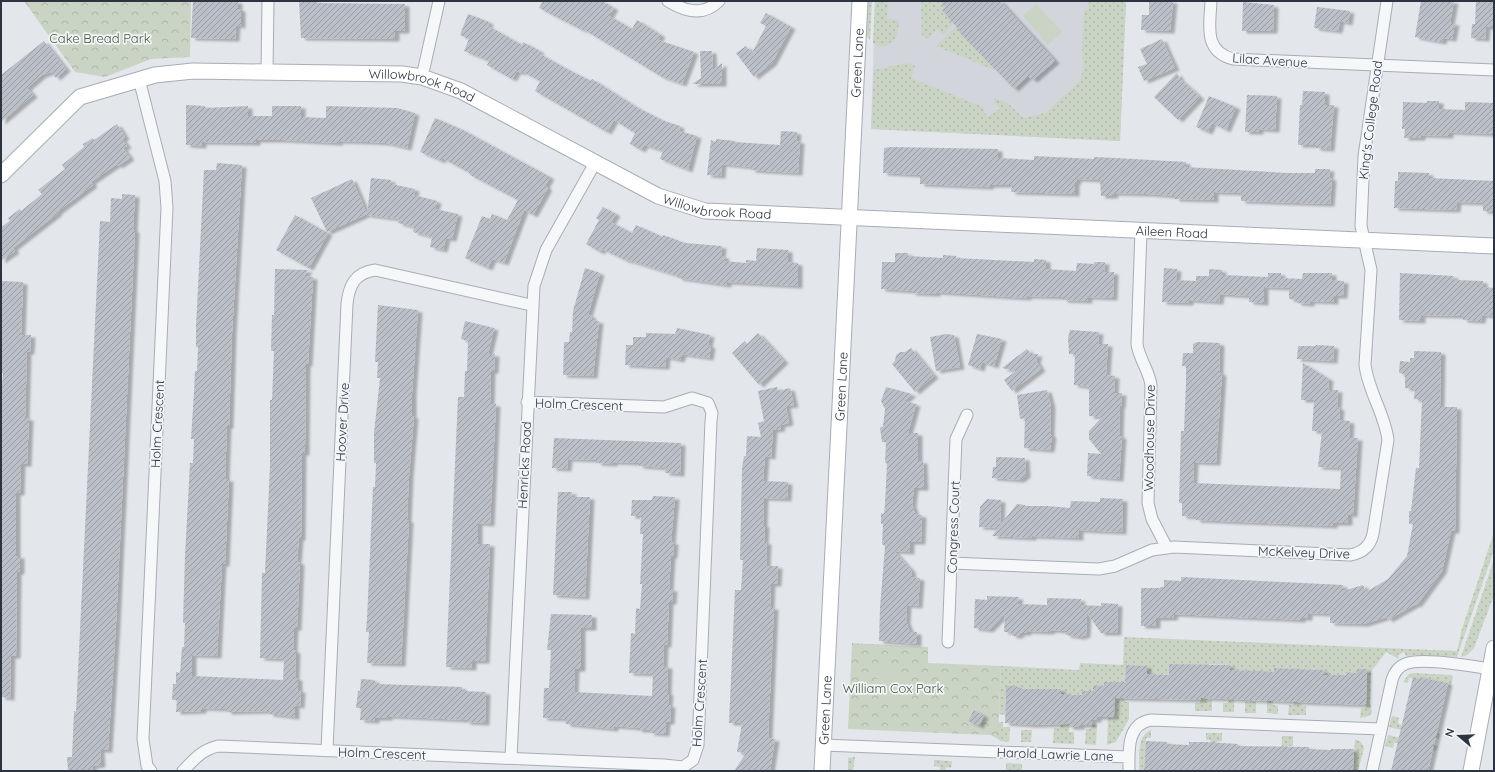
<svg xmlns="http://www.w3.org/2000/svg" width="1495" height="772" viewBox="0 0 1495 772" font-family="Quicksand,sans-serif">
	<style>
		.built { fill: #d2d5dc }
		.grass { fill: url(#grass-dots) }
		.forest { fill: url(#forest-crowns) }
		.pitch { fill: #c9d4c5 }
		.building { fill: url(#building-hatch); filter: url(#shadow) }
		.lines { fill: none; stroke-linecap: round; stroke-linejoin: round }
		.street-casing { stroke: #a8adb5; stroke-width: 13 }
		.secondary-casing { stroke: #a8adb5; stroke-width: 17 }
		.street { stroke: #f6f7f9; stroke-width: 11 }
		.secondary { stroke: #fff; stroke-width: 15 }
		.labels { text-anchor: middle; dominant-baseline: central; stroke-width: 3.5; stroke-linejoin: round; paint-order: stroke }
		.park-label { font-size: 13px; fill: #405d3a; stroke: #f3f5f8 }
		.street-label { font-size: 13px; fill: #2c3442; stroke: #f3f5f8 }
	</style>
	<defs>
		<pattern id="grass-dots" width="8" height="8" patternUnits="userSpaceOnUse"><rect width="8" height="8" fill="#c9d4c5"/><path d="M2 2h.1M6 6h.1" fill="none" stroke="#adb7aa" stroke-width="1.8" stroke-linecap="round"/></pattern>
		<pattern id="forest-crowns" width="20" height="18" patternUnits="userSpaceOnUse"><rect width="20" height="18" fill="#c9d4c5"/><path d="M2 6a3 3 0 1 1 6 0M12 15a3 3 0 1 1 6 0" fill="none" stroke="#adb7aa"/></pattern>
		<pattern id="building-hatch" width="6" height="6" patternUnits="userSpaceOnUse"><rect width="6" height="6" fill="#bbbfc7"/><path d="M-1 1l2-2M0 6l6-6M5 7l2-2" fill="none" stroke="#989ca3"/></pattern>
		<filter id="shadow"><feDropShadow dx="4.5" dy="2.5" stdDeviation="1" flood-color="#0004"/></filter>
	</defs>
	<rect width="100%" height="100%" fill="#e3e6eb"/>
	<!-- built -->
	<path class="built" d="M875,1H1126L1120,141L871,129Z"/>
	<!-- grass -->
	<path class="grass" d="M867,1H872L870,40L865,34Z
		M875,1H888L887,19L899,20C898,36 897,41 882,47L873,43Z
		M921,1H940L945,7L942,10L954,23L943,35L937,29L928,39L922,35Z
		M1088,1H1126L1120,141L871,129L874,70L907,63L915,66L911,78L983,107L987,117L1000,109L994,102L995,98L1009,104L1023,118L1045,113L1079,82L1084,69L1082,52L1084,10H1088Z
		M956,26L961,31L959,32L997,71L936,46Z
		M1494,532V550L1457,657L1415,655L1406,656L1404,652L1398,655L1399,659L1386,652L1371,672L1370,703L1372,712L1369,716L1360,718L1361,709L1366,708L1367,669H1357L1356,673L1346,672L1345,675H1324V670L1302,669L1301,703L1302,706H1306V715H1288L1289,705H1293L1294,703L1296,669L1274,668V672L1230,670V665L1209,664L1207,698L1208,700H1212V711H1195V703H1200L1202,665L1170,664L1169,675L1147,674V666L1126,665L1124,698L1125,702H1129V719L1116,742L1107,745L1108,718H1113L1115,682H1104V686L1093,685V691H1082V695L1071,694L1069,732H1074V744L1053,743L1054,728H1060L1061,689H1017V686H1006L1005,715L999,714L1001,666L1079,670L1080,663L1123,665L1124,637L1457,651L1462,629Z
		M1494,559V595L1474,648L1467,655L1461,657Z
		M1413,673L1451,675L1453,676L1451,688L1447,686L1448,683L1420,677L1419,679L1409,678L1408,683L1403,682L1408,675Z
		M1228,699H1234V712H1223V703H1228Z
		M1250,699H1252V702H1256V713H1245V702H1250Z
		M1267,700H1273V705L1278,706V714L1267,713Z
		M1392,716L1399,718L1398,723L1402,726L1440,734L1439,739L1389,727Z
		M998,722H1003V727H1010L1009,742L1000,741L998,739Z
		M1092,724L1097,725L1096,745L1085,744L1086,729H1091Z
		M1021,730H1032L1031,742H1021Z
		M1151,730V738H1146L1144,771H1139C1140,758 1136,736 1151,730Z
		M1206,733H1222V741L1216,742L1215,771L1210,740H1206Z
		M1388,735L1438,746L1436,751L1398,743H1394L1393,748L1385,746Z
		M1282,736H1293V746H1287L1286,771H1281Z
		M1355,739L1361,742L1364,748L1358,771H1353Z
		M855,757L853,771H848V758Z
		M934,760L952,761L951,768L946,767L945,771H940V767L934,766Z
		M1006,763L1022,764V770L1006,771Z"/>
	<!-- forest -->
	<path class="forest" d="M24,1H191L190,57L151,59L105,77L75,72Z
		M852,643L928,647V663L1001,666L998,739L991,735L848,729Z"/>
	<!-- pitch -->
	<path class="pitch" d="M1036,4L1062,32L1048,45L1023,16Z
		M884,666L911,681L898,703L871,688Z"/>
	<!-- building -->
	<path class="building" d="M193,1H238V9H241V26L236,25L235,39L191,38Z
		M299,1H317V3L405,4V31H395V39L301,38Z
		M543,1H602L614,8L609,16L632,29L637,20L661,35L658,40L694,52L682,84L662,77L583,29L582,30L539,8Z
		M940,1H1000L1055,61L1033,80L1028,76L1014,89L959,32L960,31L942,10L945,7Z
		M1149,1H1173L1170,31L1141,30L1142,15H1149Z
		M1421,1H1454L1450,23H1455L1452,39L1443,38L1442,42L1415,37Z
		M1476,1H1494V27H1486L1485,39L1471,38L1472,24H1475Z
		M1243,2L1274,5L1273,31H1242Z
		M1317,7L1350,11L1348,23L1340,21L1338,31L1314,28Z
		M766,13L791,27L772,63L754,77L736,53L746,46L752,53L766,26L760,23Z
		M468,14L489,22L488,26L522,45L523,42L540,51L538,53L567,69L591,81L592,79L638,108L664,121L680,126L679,131L697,136L688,170L660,159L663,151L644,145L641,150L630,144L635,133L614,120L607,132L535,91L540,81L521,71V73L517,71L512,79L487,65L489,61L464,51L469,39L460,35Z
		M1162,39L1175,68L1144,81L1138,67L1147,64L1140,49Z
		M44,41L66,69L56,78L51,72L42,75L27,88L33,95L1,122V75Z
		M700,51H712L713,70L722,63V84H692L701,78Z
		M1177,73L1180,79L1200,97L1178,120L1154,97Z
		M1303,91L1325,92V105H1334L1330,149L1316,148V145H1298L1300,105H1302Z
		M1247,95L1277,96L1275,130L1259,129V132H1245Z
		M1209,96L1236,107L1226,130L1212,123L1208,132L1196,127Z
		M1427,101H1439V109L1465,110V102L1494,103V134L1449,132V136L1421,135V138H1404L1405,129H1402L1403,102L1427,103Z
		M186,105L205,106V108L248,106V116H272V106H301V117L326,118V106L397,108L415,113L407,148L386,143L369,142L339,141L338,143L284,140H256V143L202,142V146L186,145Z
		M435,118L463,130L550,177L545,186L548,188L533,215L524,210L504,263L492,259L488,268L465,258L482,216L490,219L492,214L507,220L518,200L470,175V173L442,158L441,161L420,152Z
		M117,124L125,137L122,139L127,146L123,148L130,158L118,166L117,164L91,182L93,185L57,212L58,213L13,248L15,251L1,261V227L10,221L8,218L20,209L21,211L42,194L38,190L65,169L62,165L84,147L83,144L93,138L94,140Z
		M781,131L797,132L796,141H800L798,173L751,170V167L722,164L721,176L707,175L711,140L716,142V139L735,141L734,142L780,145Z
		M892,147L998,149V158L1034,160V156L1094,159V157L1115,158L1186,162V167L1287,173H1315V169H1330L1329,178H1332L1330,204L1241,201V193L1214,192V200L1175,199V196L1148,194L1114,193L1113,196H1101L1100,180L1077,179V182H1075V194L1011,192L1012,185H990L989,187L920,184V175L883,173L884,148Z
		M217,163L242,165L232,334L229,426H227L225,479H229L226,543L225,564H222L217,656L192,655V676L283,680L284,659L260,658L262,573H265L270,466V400H272L274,351H271L272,315H274L275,269L308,270L304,276L313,277L308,364H306L305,446V453H302L301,538H299L297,562H300L298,607L297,628H294L293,650L296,651L295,678H298V690H301L300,706L295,705V717L269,714V711L227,712V709L202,708V711L176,712L177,700H172L173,684H176V672L180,673L182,647H184L185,623H183L185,556L190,463H193L194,439H191L194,392L195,371H197L198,347H196V326L204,170H216Z
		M1398,172L1429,173V178L1494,181V212L1483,211V203L1457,202L1456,210L1394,208L1395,181H1398Z
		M371,178L391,180V184L415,189L414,195L437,201L435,209L458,214L452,239L446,238L443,250L430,247L432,237L413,232L414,227L398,223L399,219L367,215Z
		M352,179L367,214L327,232L311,198Z
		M122,194L135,195L133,230H135L116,624L108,750H100L101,765L92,766L93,771H68L67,757H72L74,711L76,712L100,221L110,222L111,198L122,199Z
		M603,207L616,214L611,222L632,233L636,225L663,237V235L685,243L722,246L721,256H725L724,261L746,263V260L756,261L757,248L788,250V262L798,263V286L727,282V285L678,278V276L627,260V261L602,249L600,252L586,244L599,220L596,218Z
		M295,215L328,233L309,268L276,250Z
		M895,253H908V256L943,258V255L956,256V258L1034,262V259L1046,260V269L1076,271L1077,263L1094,264V262H1105L1104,272H1114L1113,298L1088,297V301L1063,300V297L1027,296V298L936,292V294L912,293V291L881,289L882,262H895Z
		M585,268L600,273L588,315L592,316L591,320L599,321L593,376L563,375L564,342H569L570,332H572L573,311Z
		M1164,268L1177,269L1176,280L1196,281V276H1209V269L1222,270V275L1268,277V273H1281V278L1302,279L1303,273H1332V280L1344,281L1343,296H1334V302L1310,301V304L1297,303V300L1289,299V288L1264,287V303L1249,302V296L1220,294L1219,302L1189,300V303L1162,302Z
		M1400,273L1454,276L1453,280L1483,281V287L1494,288V316L1482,315L1481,321L1463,320V316L1421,315V321L1399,320Z
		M1,281L23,282L21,335H31L30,352H27L25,418H29L27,464H21L20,493H16V556H20V572H17L16,656H11L10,698L1,697V398L3,373H1Z
		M378,305L418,310L412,393V416H414L409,476L407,520H409L401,664L367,663L369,632H366L367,619L373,487H375L376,463H374V433L380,378H377L378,362H375Z
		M465,321L494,328L488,354H495L494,371H491L490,404H496L490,524L478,523V544H490L485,661H472V668L446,667L458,397H464L465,371H467L468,341L461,339Z
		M677,328L710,335L708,345L711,346L709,358L682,354L680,360L666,357L665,367L625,365L626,345H633V337H646V333L675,334Z
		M1070,330L1099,332L1098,344H1108L1106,375L1115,376L1114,393H1122L1121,406H1120L1119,436H1122L1119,479L1087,476L1088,453L1101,454L1089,439V431L1102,417L1089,416V387L1074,385L1075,354H1069L1068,338Z
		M758,333L784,361L759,385L732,353L745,341L747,344Z
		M946,334L954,335L960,367L936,371L930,337Z
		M977,334L1002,339L994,366L982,362L980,369L968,365Z
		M1197,342L1220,343L1219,373H1222L1216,463L1194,462L1193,483L1340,489L1341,468L1318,467L1322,431H1312L1314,400H1301L1303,363L1329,379L1328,390H1338L1337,407L1340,408L1339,420L1350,421L1349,438H1358L1353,515L1348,514V523H1333V526L1196,520V517L1182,516V503H1179L1181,431H1184L1186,383V366H1182L1183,353H1193V344Z
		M1316,345L1334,346L1333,361L1297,359L1298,346H1316Z
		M911,348L934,376L915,392L892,364L895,361L896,355L900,352H905Z
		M1027,349L1031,354H1038L1036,361L1041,369L1012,391L1004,380L1016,371L1002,368Z
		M1414,351L1441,352L1440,407H1457L1455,531H1451L1442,571L1417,605L1416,604L1388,620L1387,617L1364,624L1330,623V614L1308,613V618H1301V620L1174,614L1173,618H1156V626H1141V588H1160V587H1164V580L1181,581V577L1343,585V591L1363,585L1366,592L1388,579L1407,556L1413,524H1409V511H1411L1416,468H1419L1422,400L1414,399L1415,389L1405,388V374L1399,373L1400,361L1410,362V358H1414Z
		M777,387L778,391L790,388L794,405L786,406L789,423L780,425L781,429L773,430L771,457L765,456L763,481L788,482L787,499L764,498L763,525H765L764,542H767L766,566H778L777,584H771L770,607H774L768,738L775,739L770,771H734L746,753L737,752L742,723H729L735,590H741L743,560H740L742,468L744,456H746L747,436L761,437L758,423L764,421L758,391Z
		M886,387L912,394L904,401L916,404L908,433H918V461H923L924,488H914L912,504L915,514L922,515L921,542H910V552L894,551L911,570L912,577L920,578L918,606L907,605L906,621L910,632H917V644L879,641L880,608L885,546L882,544L883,524H881V513L884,514L885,503L887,464L885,462L886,442H882L880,428L883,426L885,409L881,401Z
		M1047,390L1051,405L1050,434L1052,436L1050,450L1024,448L1025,418L1020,419L1017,395Z
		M554,438L681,443L680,474L665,473L666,468L639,466V463L613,462V464L597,463V460L568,459L567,469L552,468Z
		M996,457L1025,458L1026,475L1020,480L992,478L993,467H996Z
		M558,492H572L571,497H590L585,597L553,595Z
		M653,496L675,497L671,542H674L673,556H671L669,589H673L672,602H669L667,645H664L663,666H668L667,693H669L668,705H671L670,722H666L665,734L650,733V730H638V728L614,726V729L566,724V719L543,718L544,688H549L551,650H547L551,614L592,615V628H581V669H575L574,692L652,696L653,674L629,673L631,633L635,634L636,608L640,609L642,584H640L643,534H640L641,516H631L632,500H652Z
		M1100,498L1123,499L1122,532L1079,530V538L1032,536V538L992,536L998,528L979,527L980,507L987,499L1001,500L1000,525L1017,504L1024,505L1026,506H1047L1070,508L1071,501L1100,502Z
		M987,596L1019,597L1017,604L1047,605V598L1081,599L1080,605L1101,606V603L1118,604L1117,633H1101L1087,613L1086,635L1080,637L1066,635V631L1052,630L1049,632L1027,631V633H1021L1018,636H1013L1010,632H1004L1005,613L989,630L974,628L975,599L987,600Z
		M1169,664L1230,665V670L1262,671L1274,672V668L1324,670V675H1346V672L1356,673L1357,669H1367L1366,705L1201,698V700L1115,698L1114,717H1097V720H1092V725H1080V727H1069V724L1032,725L1005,723L1006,686H1017V689H1061V694L1082,695V691H1093V685L1104,686V682H1125L1126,665L1147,666V674L1169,675Z
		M1413,677L1419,679L1420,677L1448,683L1428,771H1391Z
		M361,679L374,680L377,684L462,687V691L486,692L485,723L466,722V720L388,716V718H375V721L360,720L361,708H356L358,691H360Z
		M974,710L984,716L979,726L968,721Z
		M1146,741L1167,742V744L1189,745V742H1206L1238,744V746L1309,747V749L1331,750V749H1354L1353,771H1144Z"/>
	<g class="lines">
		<!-- street casing -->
		<g class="street-casing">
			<path id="street" d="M668,1C684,11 703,17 719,1
				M1211,1C1210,25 1203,51 1233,59L1494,70
				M267,72L268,1
				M422,77L439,1
				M139,79L165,181L167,208L143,739L147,766L151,771
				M1141,230L1137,344C1139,359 1149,370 1151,385L1148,503L1152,519L1167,548
				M951,563L1099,569L1115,566L1152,550L1174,547L1350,555C1362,553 1370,547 1373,534L1388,440C1385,414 1368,391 1365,365L1371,270L1361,226L1364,156L1387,1
				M948,642L956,439L967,415
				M823,745L1129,757
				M327,750L347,304C349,285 355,273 375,270L531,305
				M511,758L534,286L546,250L595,163
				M183,771C194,759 202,750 218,746L664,765L683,767L693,760L698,745L711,421L712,413L708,403L692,398L664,407L527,402
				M1129,771C1129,752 1126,724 1151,720L1381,729
				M1372,771L1392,680C1394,673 1398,667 1405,664C1421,657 1472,666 1489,669"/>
		</g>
		<!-- secondary casing -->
		<g class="secondary-casing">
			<g id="secondary">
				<path id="s1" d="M1,175L80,97L155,75L193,71L402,74L422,77L461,91L658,196L705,211L1494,246"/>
				<path id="s2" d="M822,771L860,1"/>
				<path d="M1471,771L1494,648"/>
			</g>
		</g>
		<!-- street -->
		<use href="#street" class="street"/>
		<!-- secondary -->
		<use href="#secondary" class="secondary"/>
	</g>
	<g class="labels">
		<!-- park labels -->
		<g class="park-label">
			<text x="100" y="38">Cake Bread Park</text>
			<text x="893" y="688">William Cox Park</text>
		</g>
		<!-- street labels -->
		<g class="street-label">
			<text transform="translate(1270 60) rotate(4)">Lilac Avenue</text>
			<text stroke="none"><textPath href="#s2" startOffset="709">Green Lane</textPath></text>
			<text stroke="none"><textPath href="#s1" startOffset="458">Willowbrook Road</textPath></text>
			<text transform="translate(1370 120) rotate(-83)">King's College Road</text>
			<text stroke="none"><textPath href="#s1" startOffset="782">Willowbrook Road</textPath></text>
			<text stroke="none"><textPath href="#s1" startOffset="1238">Aileen Road</textPath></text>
			<text stroke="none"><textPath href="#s2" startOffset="385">Green Lane</textPath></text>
			<text transform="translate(579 404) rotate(2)">Holm Crescent</text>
			<text transform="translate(342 422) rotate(-87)">Hoover Drive</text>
			<text transform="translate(157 424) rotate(-87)">Holm Crescent</text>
			<text transform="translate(1149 438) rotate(-89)">Woodhouse Drive</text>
			<text transform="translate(524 465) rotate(-87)">Henricks Road</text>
			<text transform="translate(953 527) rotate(-88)">Congress Court</text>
			<text transform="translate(1304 552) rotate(2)">McKelvey Drive</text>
			<text transform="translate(699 703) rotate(-86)">Holm Crescent</text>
			<text stroke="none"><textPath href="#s2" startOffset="61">Green Lane</textPath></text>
			<text transform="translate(382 753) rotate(2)">Holm Crescent</text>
			<text transform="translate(1055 754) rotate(2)">Harold Lawrie Lane</text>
		</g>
	</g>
	<!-- border -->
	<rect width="1495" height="772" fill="none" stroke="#2c3442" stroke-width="4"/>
	<!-- north arrow -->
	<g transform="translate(1459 736) rotate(289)" stroke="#f3f5f8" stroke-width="3" paint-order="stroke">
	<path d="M0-3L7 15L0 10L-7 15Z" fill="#2c3442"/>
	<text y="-6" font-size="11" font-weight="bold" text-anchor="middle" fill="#2c3442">N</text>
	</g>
</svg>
